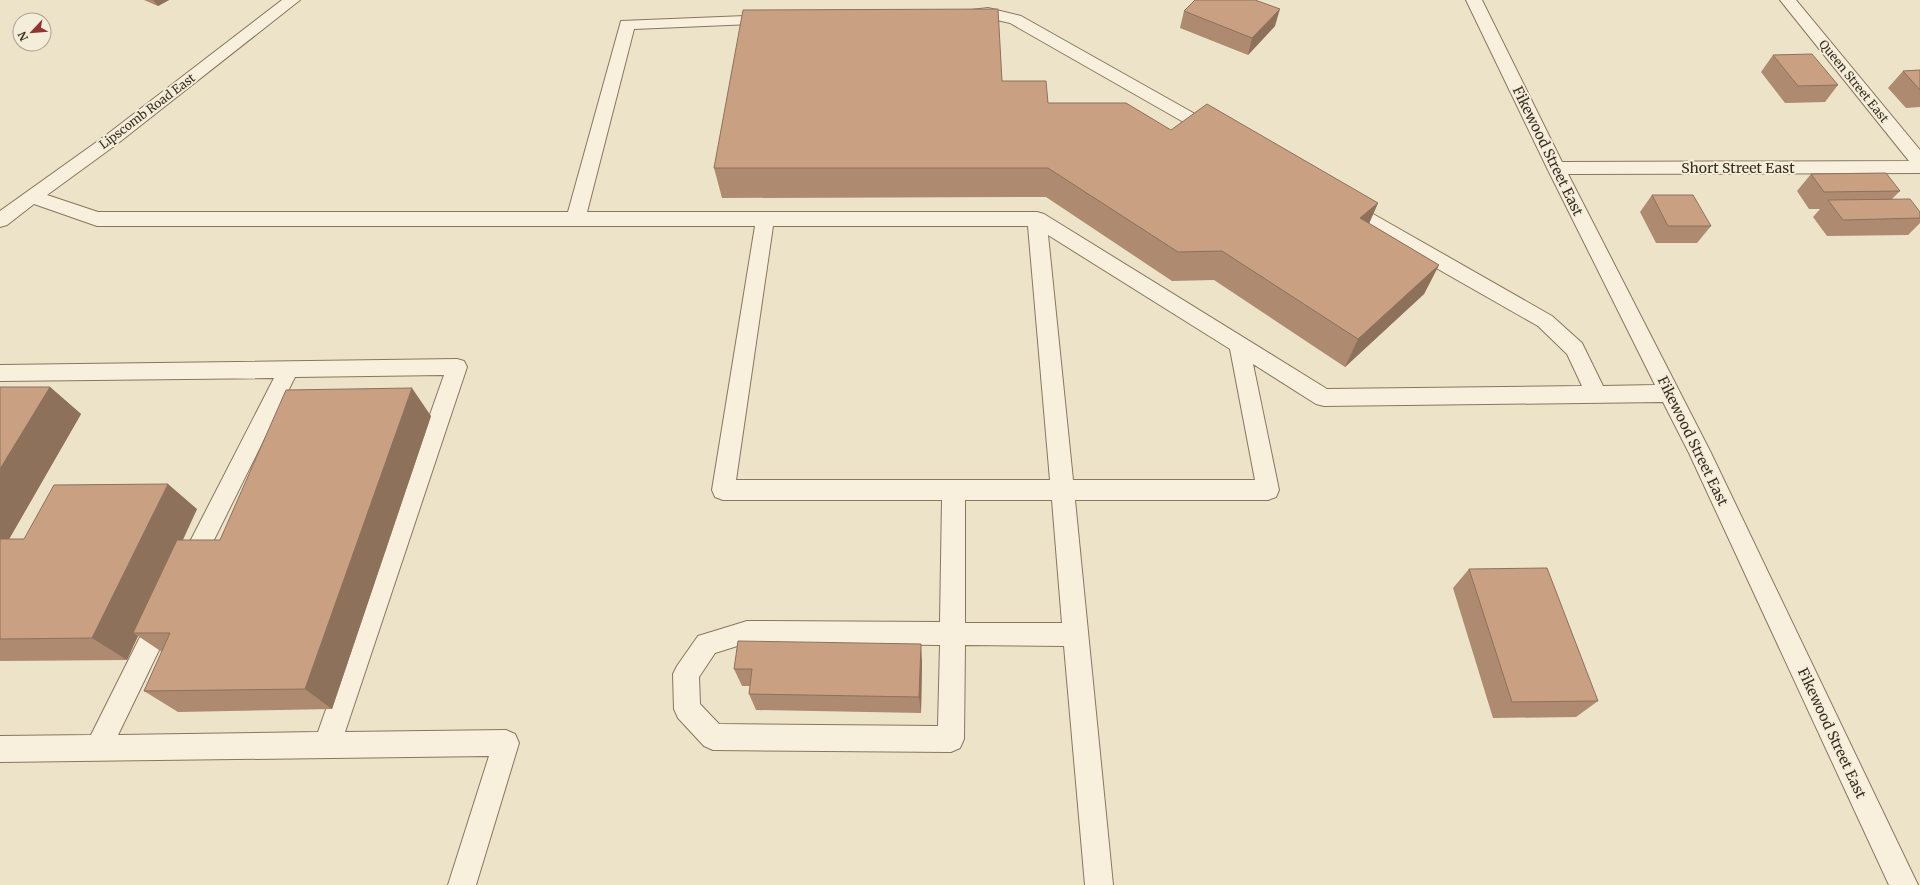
<svg xmlns="http://www.w3.org/2000/svg" width="1920" height="885" viewBox="0 0 1920 885" font-family="Merriweather,serif">
	<style>
		.lines { fill: none; stroke-linecap: round; stroke-linejoin: round }
		.minor-casing { stroke: #88765f; stroke-width: 2 }
		.minor { fill: #f8f0dd; fill-rule: evenodd }
		.wall { fill: #ad8a70 }
		.shaded-wall { fill: #8d715b }
		.building { fill: #c9a182; stroke: #8d715b }
		.labels { text-anchor: middle; dominant-baseline: central; stroke-width: 4; stroke-linejoin: round; paint-order: stroke }
		.far-street-label { font-size: 12px; fill: #3a2e21; stroke: #f4edd9 }
		.street-label { font-size: 14px; fill: #3a2e21; stroke: #f4edd9 }
	</style>
	<rect width="100%" height="100%" fill="#ede3c9"/>
	<g class="lines">
		<!-- minor casing -->
		<g class="minor-casing">
			<path id="minor" d="M282,0H300L117,144L47,195L98,212H568L621,21L771,15L777,17L779,20L777,23L634,29L587,212H1037L1044,214L1327,389L1582,386L1567,354L1538,326L1338,212L1336,207L1338,202L1345,201L1352,202L1552,316L1582,343L1603,386L1655,385L1547,168L1466,0H1482L1562,162L1909,161L1780,0H1796L1920,150V173L1568,174L1711,453L1918,885H1889L1689,453L1663,402L1324,406L1316,404L1253,364L1279,490L1276,497L1268,500H1075L1113,885H1085L1064,646L965,645L964,739L960,748L951,752L713,750L704,746L678,718L674,709L673,674L677,666L698,636L747,621L940,622L942,500H723L715,497L712,490L755,226H97L34,204L7,225L0,227V211L105,136ZM773,226H1028L1050,480H736ZM1048,235L1230,349L1255,480H1073ZM965,500H1052L1062,623H965ZM747,643L940,645L938,726L719,724L700,704L699,677L715,653Z
				M988,8L1021,16L1220,128L1223,132L1220,136L1214,138L1208,136L1010,23L988,18L963,17L961,14L963,11Z
				M457,359L464,361L467,367L345,732L506,730L515,734L519,743L476,885H448L489,756L0,762V736L91,735L154,609L163,606L172,609L175,617L118,735L318,732L444,375L295,377L197,574L189,578L181,574L177,567L274,378L0,381V365Z"/>
		</g>
		<!-- minor -->
		<use href="#minor" class="minor"/>
	</g>
	<!-- wall -->
	<path class="wall" d="M144,0H169L158,6Z
		M1184,11L1275,26L1248,55L1180,28Z
		M1773,55L1838,85L1825,102L1785,103L1761,72Z
		M1920,70V107L1906,108L1888,88L1903,71Z
		M1002,81L1048,103L1171,130L1378,203L1369,223L1439,265L1424,294L1345,367L1214,280L1172,281L1046,197L722,198L714,168Z
		M1811,174L1900,191L1892,199L1920,212V223L1908,235L1827,236L1813,217L1820,209H1809L1797,191Z
		M1652,195L1711,226L1697,243H1656L1640,212Z
		M0,387H50L81,414L9,539H24L197,509L183,540H220L431,416L332,709L178,712L144,691L162,652L138,636L127,660L0,661Z
		M1469,569L1598,701L1576,717L1493,718L1453,588Z
		M922,661L921,713L756,710L749,694L750,686H742L734,669Z"/>
	<!-- shaded-wall -->
	<path class="shaded-wall" d="M153,0H169L158,6Z
		M1280,9L1275,26L1248,55L1252,38Z
		M1378,203L1365,233L1360,218Z
		M1439,265L1424,294L1345,367L1358,339Z
		M50,387L81,414L0,555V469Z
		M412,388L431,416L332,709L305,689Z
		M168,484L197,509L139,633H133L138,636L127,660L92,638Z
		M921,644L922,661L921,713L919,697Z"/>
	<!-- building -->
	<path class="building" d="M1195,0H1255L1280,9L1252,38L1184,11Z
		M998,9L1002,81H1046L1048,103H1126L1171,130L1207,104L1378,203L1360,218L1439,265L1358,339L1222,251L1178,252L1048,168H714L743,10Z
		M1812,54L1838,85L1798,86L1773,55Z
		M1920,70V90L1903,71Z
		M1886,173L1900,191L1824,192L1811,174Z
		M1652,195H1693L1711,226H1668Z
		M1910,199L1920,212V218L1843,220L1828,200Z
		M0,387H50L0,469Z
		M412,388L305,689L144,691L170,633H133L177,540H220L286,390Z
		M168,484L92,638L0,639V539H24L54,485Z
		M1547,568L1598,701L1512,702L1469,569Z
		M738,641L921,644L919,697L749,694L752,669H734Z"/>
	<g class="labels">
		<!-- far-street labels -->
		<g class="far-street-label">
			<text transform="translate(1854 81) rotate(51)">Queen Street East</text>
			<text transform="translate(147 111) rotate(-37)">Lipscomb Road East</text>
		</g>
		<!-- street labels -->
		<g class="street-label">
			<text transform="translate(1548 151) rotate(64)">Fikewood Street East</text>
			<text x="1738" y="168">Short Street East</text>
			<text transform="translate(1693 441) rotate(64)">Fikewood Street East</text>
			<text transform="translate(1832 733) rotate(65)">Fikewood Street East</text>
		</g>
	</g>
	<!-- north arrow -->
	<g transform="translate(32 32) rotate(244)"><circle r="19" fill="#f4edd9" stroke="#aaa18f"/>
	<path d="M0-3L7 15L0 10L-7 15Z" fill="#943432"/>
	<text y="-6" font-size="11" font-weight="bold" text-anchor="middle" fill="#3a2e21">N</text>
	</g>
</svg>
